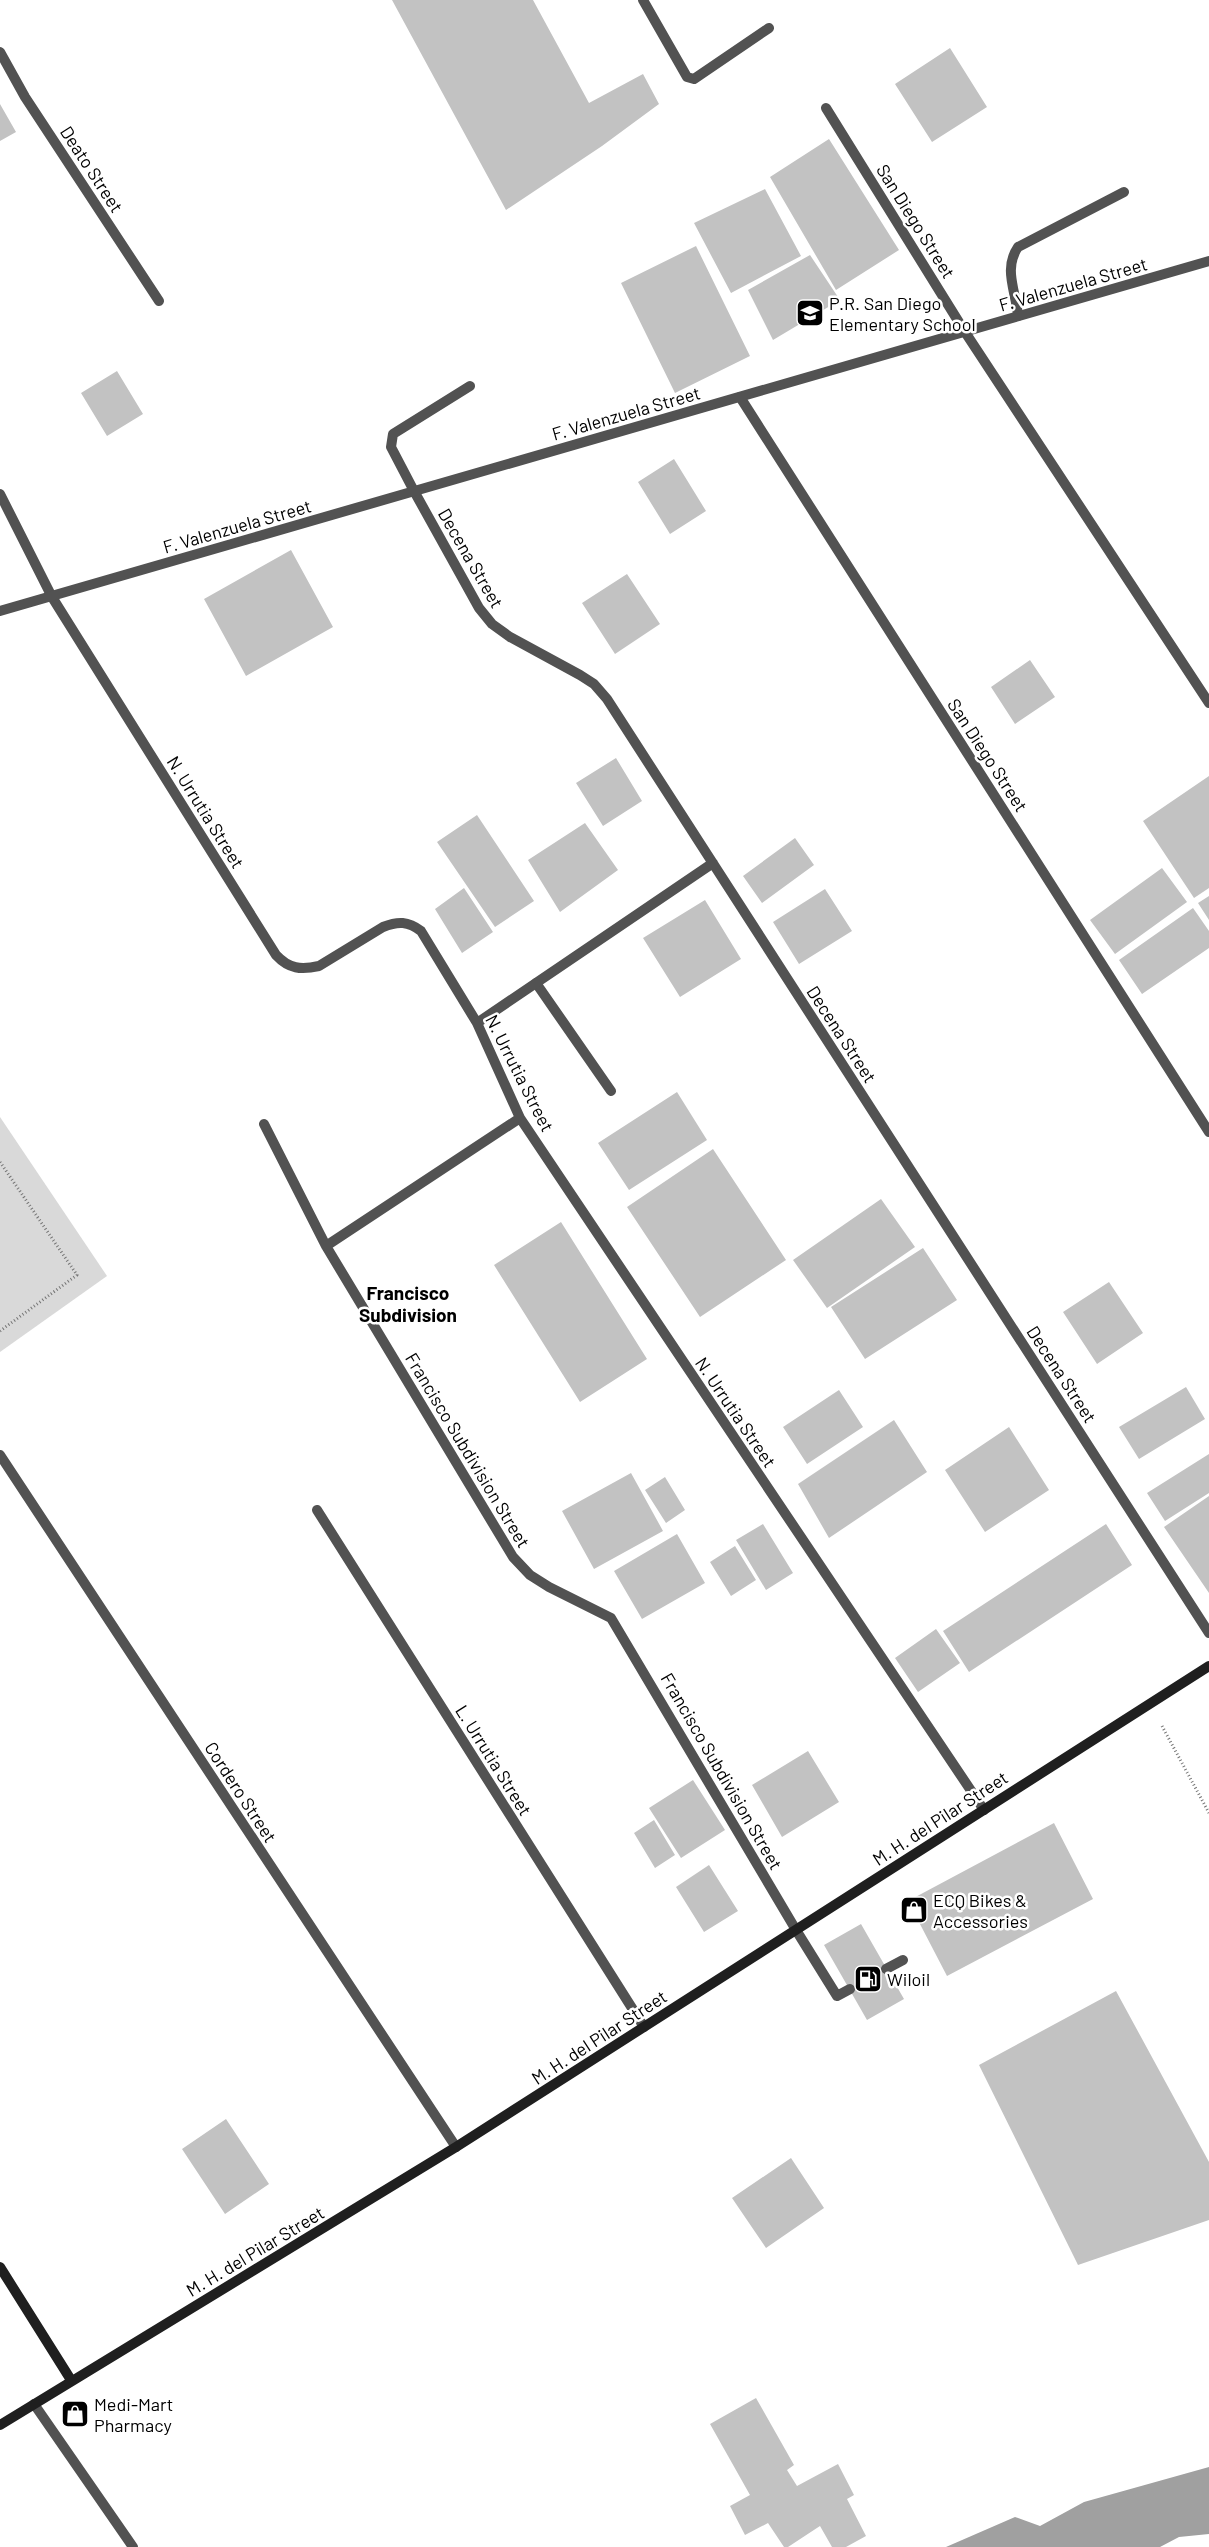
<svg xmlns="http://www.w3.org/2000/svg" width="1209" height="2547" viewBox="0 0 1209 2547" font-family="Barlow,sans-serif">
	<style>
		.green { fill: #d9d9d9 }
		.water { fill: #a0a0a0 }
		.building { fill: #c2c2c2 }
		.lines { fill: none; stroke-linecap: round; stroke-linejoin: round }
		.path { stroke: #747474; stroke-width: 3; stroke-dasharray: 1 2.5; stroke-linecap: butt }
		.service { stroke: #525252; stroke-width: 10 }
		.minor { stroke: #525252; stroke-width: 10 }
		.tertiary { stroke: #525252; stroke-width: 10 }
		.secondary { stroke: #1f1f1f; stroke-width: 10 }
		.labels { text-anchor: middle; dominant-baseline: central; stroke-width: 5; stroke-linejoin: round; paint-order: stroke }
		.street-label { font-size: 18px; fill: #000; stroke: #fff }
		.poi-label { font-size: 18px; fill: #000; stroke: #fff; text-anchor: start }
		.neighbourhood-label { font-size: 19px; font-weight: bold; fill: #000; stroke: #fff }
	</style>
	<rect width="100%" height="100%" fill="#fff"/>
	<!-- green -->
	<path class="green" d="M0,1117L107,1276L0,1352Z"/>
	<!-- water -->
	<path class="water" d="M1209,2467V2534L1179,2537L1160,2547H946L1015,2517L1040,2526L1084,2502Z"/>
	<!-- building -->
	<path class="building" d="M392,0H533L589,103L643,74L659,104L602,146L506,210Z
		M950,48L987,107L932,142L895,84Z
		M0,104L16,132L0,141Z
		M829,139L899,250L836,290L770,177Z
		M765,189L801,256L731,293L694,223Z
		M696,246L750,356L675,393L621,283Z
		M810,255L840,300L773,340L748,290Z
		M117,371L143,414L107,436L81,393Z
		M674,459L706,511L670,534L638,482Z
		M291,550L333,627L246,676L204,599Z
		M627,574L660,624L615,654L582,603Z
		M1030,660L1055,697L1015,724L991,687Z
		M616,758L642,801L603,826L576,783Z
		M1209,776V888L1194,898L1143,821Z
		M477,815L534,901L495,927L437,842Z
		M585,823L618,870L560,912L528,860Z
		M795,838L814,865L762,903L743,876Z
		M1162,868L1187,902L1115,954L1090,920Z
		M464,888L493,932L462,953L435,909Z
		M825,889L852,931L799,964L773,922Z
		M1209,896V920L1198,903Z
		M705,900L741,959L680,997L643,938Z
		M1193,908L1209,931V948L1142,994L1119,960Z
		M677,1092L707,1140L629,1190L598,1143Z
		M713,1149L786,1260L700,1317L627,1207Z
		M881,1199L915,1247L827,1308L793,1260Z
		M561,1222L647,1359L580,1402L494,1265Z
		M923,1248L957,1300L865,1359L831,1307Z
		M1109,1282L1143,1333L1097,1364L1063,1312Z
		M1186,1387L1205,1419L1139,1459L1119,1427Z
		M839,1390L863,1427L807,1464L783,1427Z
		M894,1420L927,1472L829,1538L798,1484Z
		M1009,1427L1049,1490L985,1532L945,1470Z
		M1209,1454V1493L1165,1521L1147,1493Z
		M631,1473L663,1531L594,1569L562,1511Z
		M665,1477L685,1510L666,1523L645,1490Z
		M1209,1496V1593L1164,1527Z
		M763,1524L793,1573L766,1590L736,1540Z
		M1106,1524L1132,1565L969,1672L943,1631Z
		M677,1534L705,1583L642,1619L614,1571Z
		M735,1546L756,1580L731,1596L710,1562Z
		M936,1629L960,1663L918,1692L895,1658Z
		M808,1751L839,1802L782,1837L752,1785Z
		M693,1780L725,1830L681,1858L649,1808Z
		M654,1820L675,1855L655,1868L634,1833Z
		M1054,1823L1093,1899L947,1976L908,1901Z
		M709,1865L738,1911L704,1932L676,1887Z
		M861,1924L904,1999L867,2020L824,1945Z
		M1116,1991L1209,2162V2220L1078,2265L979,2065Z
		M226,2119L269,2184L225,2214L182,2149Z
		M791,2158L824,2208L766,2248L732,2198Z
		M756,2398L794,2465L787,2470L797,2486L838,2464L854,2495L847,2499L866,2536L846,2547H832L820,2526L788,2547H784L768,2523L745,2535L730,2506L750,2495L710,2424Z"/>
	<g class="lines">
		<!-- path -->
		<path class="path" d="M0,1162L77,1275L0,1331
			M1162,1726L1209,1813"/>
		<!-- service -->
		<path class="service" d="M1018,316C1016,291 1003,269 1018,247L1124,192
			M414,491L391,447L393,434L470,386
			M536,983L611,1091
			M317,1510L644,2027
			M796,1930L837,1996L850,1989
			M886,1969L903,1960"/>
		<!-- minor -->
		<path class="minor" d="M643,0L687,77L694,79L769,28
			M0,52L25,97L159,301
			M826,108L965,332L1209,703
			M740,397L1209,1132
			M414,491L479,608L492,624L510,637L580,675L594,684L607,699L1209,1633
			M0,494L52,597L276,955C289,969 301,970 319,966L383,927C398,921 408,921 421,931L477,1023L520,1118L984,1810
			M477,1023L713,863
			M264,1124L326,1246L513,1557L530,1575L549,1587L611,1618L796,1930
			M326,1246L520,1118
			M0,1455L456,2147
			M34,2404L133,2547"/>
		<!-- tertiary -->
		<path class="tertiary" d="M0,611L1209,261"/>
		<!-- secondary -->
		<path class="secondary" d="M0,2267L71,2380
			M0,2425L456,2147L1209,1666"/>
	</g>
	<!-- icons -->
	<defs>
		<g id="school-square" transform="scale(1.4375)"><rect x="-9" y="-9" width="18" height="18" rx="4" fill="#000" stroke="#fff"/><path d="M0-5L7-2L0 1L-7-2ZM-4 1L0 2.5L4 1V4Q0 6-4 4Z" fill="#fff"/></g>
		<g id="shop-square" transform="scale(1.4375)"><rect x="-9" y="-9" width="18" height="18" rx="4" fill="#000" stroke="#fff"/><path d="M-5-2.5h2.3a2.7 3.5 0 0 1 5.4 0H5L5.5 6h-11ZM-1.5-2.5h3a1.5 2.3 0 0 0-3 0Z" fill="#fff"/></g>
		<g id="fuel-square" transform="scale(1.4375)"><rect x="-9" y="-9" width="18" height="18" rx="4" fill="#000" stroke="#fff"/><path d="M-5.5-6h7V0h2V4h1.3V-2.5L3-4.5l.8-.8L6-3V5H2.5V1h-1V6h-7ZM-4.2-4.7v3.2H.2V-4.7Z" fill="#fff"/></g>
	</defs>
	<g fill-rule="evenodd">
		<use href="#school-square" x="810" y="313"/>
		<use href="#shop-square" x="914" y="1910"/>
		<use href="#fuel-square" x="868" y="1979"/>
		<use href="#shop-square" x="75" y="2414"/>
	</g>
	<g class="labels">
		<!-- street labels -->
		<g class="street-label">
			<text transform="translate(92 169) rotate(57)">Deato Street</text>
			<text transform="translate(916 221) rotate(58)">San Diego Street</text>
			<text transform="translate(1073 284) rotate(-16)">F. Valenzuela Street</text>
			<text transform="translate(626 413) rotate(-16)">F. Valenzuela Street</text>
			<text transform="translate(237 526) rotate(-16)">F. Valenzuela Street</text>
			<text transform="translate(471 558) rotate(60)">Decena Street</text>
			<text transform="translate(988 755) rotate(57)">San Diego Street</text>
			<text transform="translate(206 812) rotate(58)">N. Urrutia Street</text>
			<text transform="translate(842 1034) rotate(57)">Decena Street</text>
			<text transform="translate(520 1073) rotate(63)">N. Urrutia Street</text>
			<text transform="translate(1062 1374) rotate(57)">Decena Street</text>
			<text transform="translate(736 1412) rotate(56)">N. Urrutia Street</text>
			<text transform="translate(468 1450) rotate(59)">Francisco Subdivision Street</text>
			<text transform="translate(494 1760) rotate(58)">L. Urrutia Street</text>
			<text transform="translate(722 1771) rotate(60)">Francisco Subdivision Street</text>
			<text transform="translate(241 1792) rotate(57)">Cordero Street</text>
			<text transform="translate(940 1818) rotate(-33)">M. H. del Pilar Street</text>
			<text transform="translate(599 2037) rotate(-33)">M. H. del Pilar Street</text>
			<text transform="translate(255 2251) rotate(-31)">M. H. del Pilar Street</text>
		</g>
		<!-- poi labels -->
		<g class="poi-label">
			<text x="829" y="303">P.R. San Diego<tspan x="829" dy="21">Elementary School</tspan></text>
			<text x="933" y="1900">ECQ Bikes &amp;<tspan x="933" dy="21">Accessories</tspan></text>
			<text x="887" y="1979">Wiloil</text>
			<text x="94" y="2404">Medi-Mart<tspan x="94" dy="21">Pharmacy</tspan></text>
		</g>
		<!-- neighbourhood labels -->
		<g class="neighbourhood-label">
			<text x="408" y="1292">Francisco<tspan x="408" dy="22">Subdivision</tspan></text>
		</g>
	</g>
</svg>
